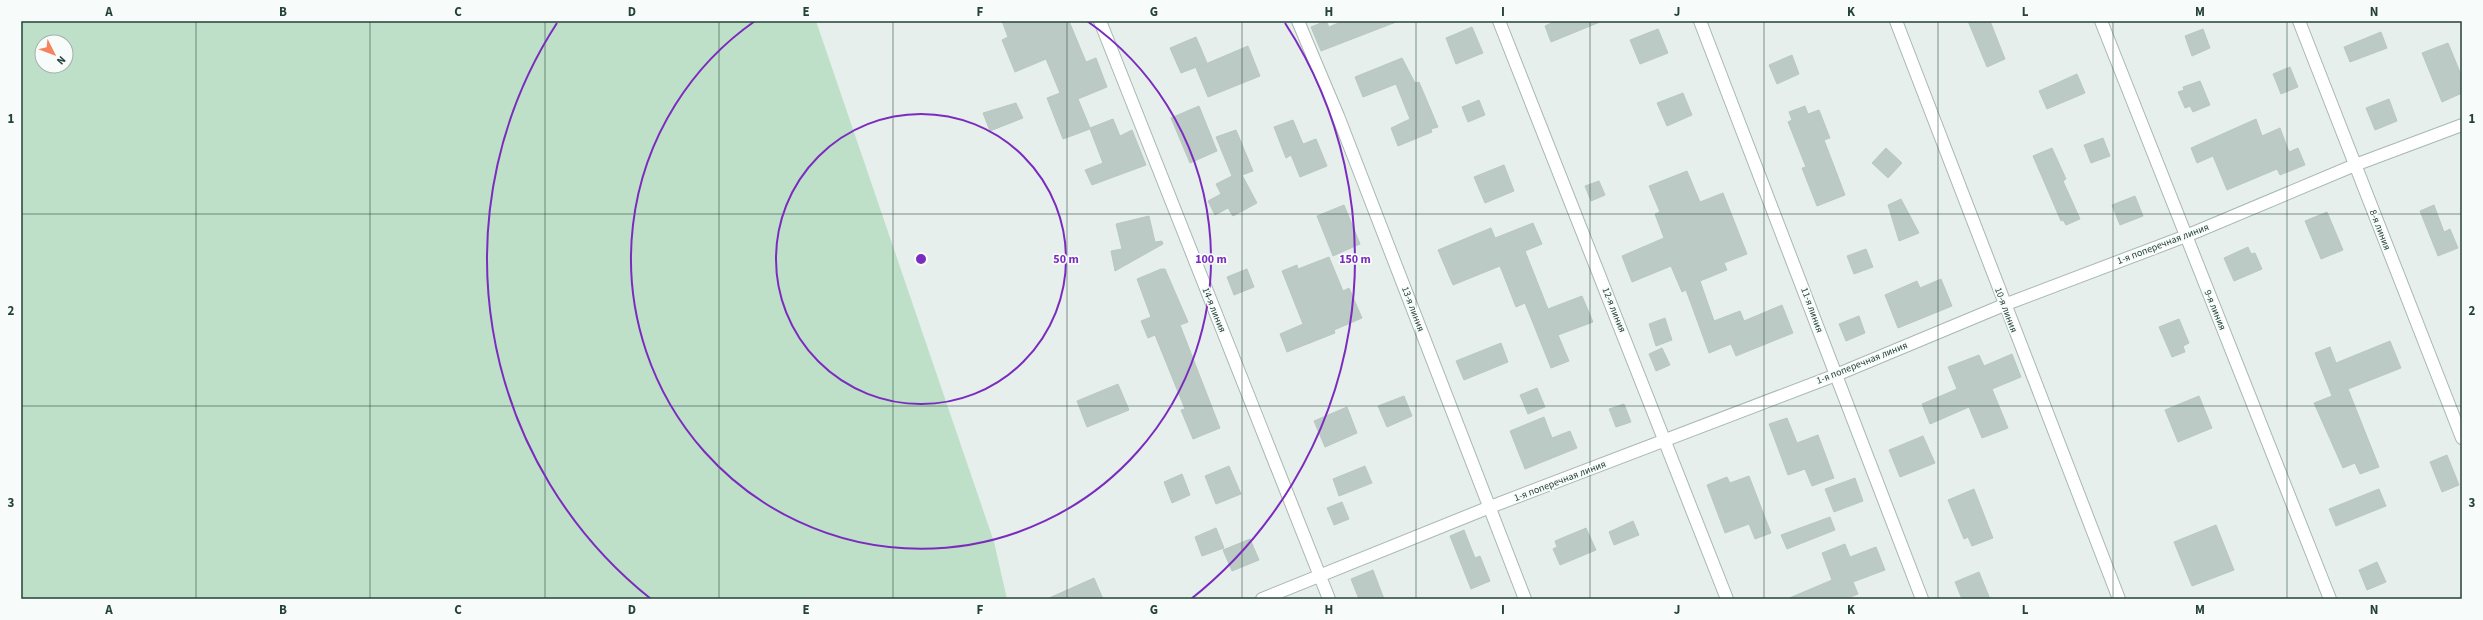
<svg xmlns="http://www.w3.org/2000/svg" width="2483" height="620" viewBox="0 0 2483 620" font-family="'Source Sans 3',sans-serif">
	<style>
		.green { fill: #bfe0c8; fill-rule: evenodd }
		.building { fill: #bbcac4; stroke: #b8c9c2 }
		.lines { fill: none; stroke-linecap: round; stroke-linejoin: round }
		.minor-casing { stroke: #a8b8b2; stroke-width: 14 }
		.minor { stroke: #fff; stroke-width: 12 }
		.grid { fill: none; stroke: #24423a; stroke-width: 1; stroke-opacity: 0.55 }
		.ring { fill: none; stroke: #7b2cbf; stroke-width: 2 }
		.labels { text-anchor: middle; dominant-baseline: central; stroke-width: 3.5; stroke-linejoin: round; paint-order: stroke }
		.street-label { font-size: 10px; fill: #24423a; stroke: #f7fbf9 }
		.centre { fill: #7b2cbf; stroke: #f7fbf9; stroke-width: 2 }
		.ring-label { font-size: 12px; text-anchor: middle; font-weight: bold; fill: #7b2cbf; stroke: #f7fbf9; stroke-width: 3.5; stroke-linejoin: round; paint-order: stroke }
		.neatline { fill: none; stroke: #24423a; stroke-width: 1.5 }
		.grid-label { font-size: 13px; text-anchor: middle; font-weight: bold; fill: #24423a }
	</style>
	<rect width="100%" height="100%" fill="#e6efeb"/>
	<!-- green -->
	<path class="green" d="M21,21H816L994,542L1007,599H21ZM42,42H66V66H42Z"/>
	<!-- building -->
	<path class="building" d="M1002,21H1069L1086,62L1096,58L1107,87L1078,99L1090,128L1113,119L1120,136L1132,130L1146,165L1092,185L1085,170L1103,163L1090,129L1063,139L1047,98L1060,93L1046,59L1015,72L1002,40L1008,37Z
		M1326,21L1329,27L1343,21L1396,22L1321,51L1311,27Z
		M1556,21H1600V22L1551,42L1545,26Z
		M1968,21H1990L2005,59L1987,67Z
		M1472,27L1483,53L1456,64L1446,38Z
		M1658,29L1668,53L1640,64L1630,40Z
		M2203,29L2210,48L2192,56L2185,36Z
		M2381,32L2387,48L2350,62L2344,47Z
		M1196,37L1207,63L1181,73L1170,48Z
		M2448,43L2462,77V93L2442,102L2422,53Z
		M1248,46L1260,76L1208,97L1196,68Z
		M1792,55L1799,74L1777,84L1769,65Z
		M1402,58L1415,83L1419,82L1438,127L1431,129L1432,132L1398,146L1391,128L1410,119L1396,84L1363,97L1355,77Z
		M2290,67L2298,87L2281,94L2273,74Z
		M2077,74L2085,93L2047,109L2039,91Z
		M2200,81L2210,105L2193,112L2190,106L2185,108L2178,92L2184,90L2183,87Z
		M1683,93L1692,115L1667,126L1657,103Z
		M2389,99L2397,121L2375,130L2366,108Z
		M1479,100L1485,115L1468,122L1462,107Z
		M1016,103L1023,118L990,131L983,113Z
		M1199,106L1217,151L1190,163L1171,118Z
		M1805,106L1808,114L1819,110L1830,138L1824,140L1845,195L1817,206L1802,168L1806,167L1788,122L1792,120L1789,112Z
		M2256,119L2262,136L2280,128L2289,152L2298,148L2305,165L2280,175L2277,169L2227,190L2213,156L2197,163L2191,148Z
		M1293,120L1303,144L1316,139L1327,166L1300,177L1291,155L1286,158L1274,127Z
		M1236,130L1253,171L1242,175L1257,203L1233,216L1228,208L1215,215L1208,201L1221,194L1216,184L1232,176L1216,137Z
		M2103,138L2110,156L2091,163L2084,145Z
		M1886,148L1902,163L1888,178L1872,163Z
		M2052,148L2066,179L2063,181L2080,219L2066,225L2063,220L2061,221L2033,156Z
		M1504,165L1514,191L1485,203L1474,177Z
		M1687,171L1700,202L1723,193L1747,254L1724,263L1727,270L1700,281L1714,321L1740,311L1744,321L1782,305L1793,333L1736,356L1731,344L1709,353L1686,290L1682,292L1671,266L1632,282L1622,256L1664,238L1655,214L1660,212L1649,186Z
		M1599,181L1605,195L1591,201L1585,186Z
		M2135,196L2143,216L2120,225L2112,205Z
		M1901,199L1919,233L1899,241L1888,205Z
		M1344,205L1360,244L1333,256L1317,216Z
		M2434,205L2444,232L2450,229L2458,248L2438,256L2420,211Z
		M2327,212L2343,250L2321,259L2305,221Z
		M1149,216L1155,242L1162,241L1163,244L1115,271L1111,251L1122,249L1116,224Z
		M1533,223L1542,244L1525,251L1548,309L1582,296L1593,322L1558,335L1569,361L1551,368L1525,303L1516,307L1500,266L1453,285L1438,250L1491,228L1495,238Z
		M2248,247L2251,254L2255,253L2262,269L2234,281L2224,258Z
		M1866,249L1873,267L1854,274L1847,256Z
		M1329,257L1343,291L1349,288L1362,318L1334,330L1335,333L1287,352L1280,334L1303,324L1282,271L1297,265L1298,269Z
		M1161,269H1165L1188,322L1180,325L1220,428L1193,439L1181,410L1185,409L1155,335L1148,338L1141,321L1151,317L1137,279Z
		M1247,269L1254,287L1234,295L1227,277Z
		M1941,279L1952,306L1898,328L1885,295L1917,281L1920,288Z
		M1859,316L1865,333L1846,341L1839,324Z
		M1665,318L1672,340L1656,346L1649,324Z
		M2179,319L2189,343L2183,346L2185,352L2172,357L2159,327Z
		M2390,341L2401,368L2348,389L2379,467L2360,474L2355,463L2343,468L2314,403L2332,396L2315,353L2330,347L2336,363Z
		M1501,343L1508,362L1464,380L1456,361Z
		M1662,348L1670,365L1656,371L1649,354Z
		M2012,354L2021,377L1992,389L2008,428L1982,438L1969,407L1930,424L1922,404L1957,389L1948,367L1979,355L1984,366Z
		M1118,384L1129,410L1087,427L1077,401Z
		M1537,388L1545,407L1528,414L1520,395Z
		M1404,396L1412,416L1387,427L1378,406Z
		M2199,396L2212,428L2178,442L2165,410Z
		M1624,404L1631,422L1616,427L1609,409Z
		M1347,407L1357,433L1325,447L1314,421Z
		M1544,417L1552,438L1570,431L1577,448L1525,469L1510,431Z
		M1787,418L1797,443L1818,435L1834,478L1812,486L1805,469L1788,475L1769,424Z
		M1923,436L1935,463L1900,477L1889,450Z
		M2447,455L2459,485L2442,492L2430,462Z
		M1229,466L1241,494L1216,504L1205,476Z
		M1365,466L1372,483L1339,496L1333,479Z
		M1182,474L1190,495L1172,503L1164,482Z
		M1749,476L1771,533L1755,539L1749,524L1725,533L1707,485L1727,477L1730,483Z
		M1855,478L1863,501L1834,512L1825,489Z
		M1974,489L1993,538L1972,546L1968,537L1964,539L1948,500Z
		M2379,489L2386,506L2336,526L2329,509Z
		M1342,502L1349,519L1334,525L1327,508Z
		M1830,517L1835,530L1787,549L1781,535Z
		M1633,521L1639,535L1614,545L1609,532Z
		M2216,525L2234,570L2192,586L2174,542Z
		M1216,528L1224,548L1202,556L1195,537Z
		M1586,528L1596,550L1560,565L1553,549L1557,547L1555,541Z
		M1464,530L1475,558L1480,556L1490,581L1471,589L1450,536Z
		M1250,539L1259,560L1232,571L1223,550Z
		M1845,544L1850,557L1876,547L1885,570L1853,582L1858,594L1846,599H1787L1832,580L1822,553Z
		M2377,562L2386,582L2367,590L2359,570Z
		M1373,570L1384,599H1359L1351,579Z
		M1979,572L1990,599H1962L1955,582Z
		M1094,578L1103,599H1047Z"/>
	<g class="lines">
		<!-- minor casing -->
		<g class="minor-casing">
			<path id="minor" d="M1100,21L1329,599
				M1298,21L1338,116L1525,599
				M1499,21L1727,599
				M1700,21L1922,599
				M1896,21L2119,599
				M2101,21L2330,599
				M2299,21L2462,438
				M1262,599L1490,507L1836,375L2004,305L2186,236L2355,165L2462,125"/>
		</g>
		<!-- minor -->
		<use href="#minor" class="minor"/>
	</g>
	<!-- grid -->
	<path class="grid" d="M196,21V599M370,21V599M545,21V599M719,21V599M893,21V599M1067,21V599M1242,21V599M1416,21V599M1590,21V599M1764,21V599M1938,21V599M2113,21V599M2287,21V599M21,214H2462M21,406H2462"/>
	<!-- distance rings -->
	<g class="ring">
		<circle cx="921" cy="259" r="145"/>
		<path d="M1087 21A290 290 0 1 1 755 21"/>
		<path d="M651 599A434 434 0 0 1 557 23M1285 23A434 434 0 0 1 1191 599"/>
	</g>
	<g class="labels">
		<!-- street labels -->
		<g class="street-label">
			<text transform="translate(2380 230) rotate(69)">8-я линия</text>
			<text transform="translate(2163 244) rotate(-21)">1-я поперечная линия</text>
			<text transform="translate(1413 309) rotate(69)">13-я линия</text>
			<text transform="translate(1214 310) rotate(68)">14-я линия</text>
			<text transform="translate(1614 310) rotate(68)">12-я линия</text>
			<text transform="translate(1812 310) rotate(70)">11-я линия</text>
			<text transform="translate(2006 310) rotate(69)">10-я линия</text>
			<text transform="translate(2215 310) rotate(68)">9-я линия</text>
			<text transform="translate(1862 363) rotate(-22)">1-я поперечная линия</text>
			<text transform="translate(1560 481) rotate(-21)">1-я поперечная линия</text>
		</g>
	</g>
	<circle cx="921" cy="259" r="6" class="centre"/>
	<g class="ring-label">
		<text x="1066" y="263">50 m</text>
		<text x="1211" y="263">100 m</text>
		<text x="1355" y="263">150 m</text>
	</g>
	<!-- border -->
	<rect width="2483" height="620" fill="none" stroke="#f7fbf9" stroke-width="44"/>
	<!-- north arrow -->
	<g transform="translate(54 54) rotate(132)"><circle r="19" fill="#f7fbf9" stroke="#a3b1ad"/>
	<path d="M0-3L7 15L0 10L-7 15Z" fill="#f4845f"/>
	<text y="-6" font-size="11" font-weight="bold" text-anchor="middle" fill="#24423a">N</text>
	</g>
	<rect x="22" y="22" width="2439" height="576" class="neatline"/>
	<g class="grid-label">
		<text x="109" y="16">A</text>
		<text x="283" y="16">B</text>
		<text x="458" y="16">C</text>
		<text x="632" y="16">D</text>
		<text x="806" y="16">E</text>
		<text x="980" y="16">F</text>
		<text x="1154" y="16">G</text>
		<text x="1329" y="16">H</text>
		<text x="1503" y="16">I</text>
		<text x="1677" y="16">J</text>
		<text x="1851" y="16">K</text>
		<text x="2025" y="16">L</text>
		<text x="2200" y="16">M</text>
		<text x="2374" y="16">N</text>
		<text x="11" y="123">1</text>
		<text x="2472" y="123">1</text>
		<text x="11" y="315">2</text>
		<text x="2472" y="315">2</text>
		<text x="11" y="507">3</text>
		<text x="2472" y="507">3</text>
		<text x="109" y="614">A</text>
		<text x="283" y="614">B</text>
		<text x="458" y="614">C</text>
		<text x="632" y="614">D</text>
		<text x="806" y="614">E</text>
		<text x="980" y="614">F</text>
		<text x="1154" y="614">G</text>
		<text x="1329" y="614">H</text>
		<text x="1503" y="614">I</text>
		<text x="1677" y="614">J</text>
		<text x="1851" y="614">K</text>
		<text x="2025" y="614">L</text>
		<text x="2200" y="614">M</text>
		<text x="2374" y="614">N</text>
	</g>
</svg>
